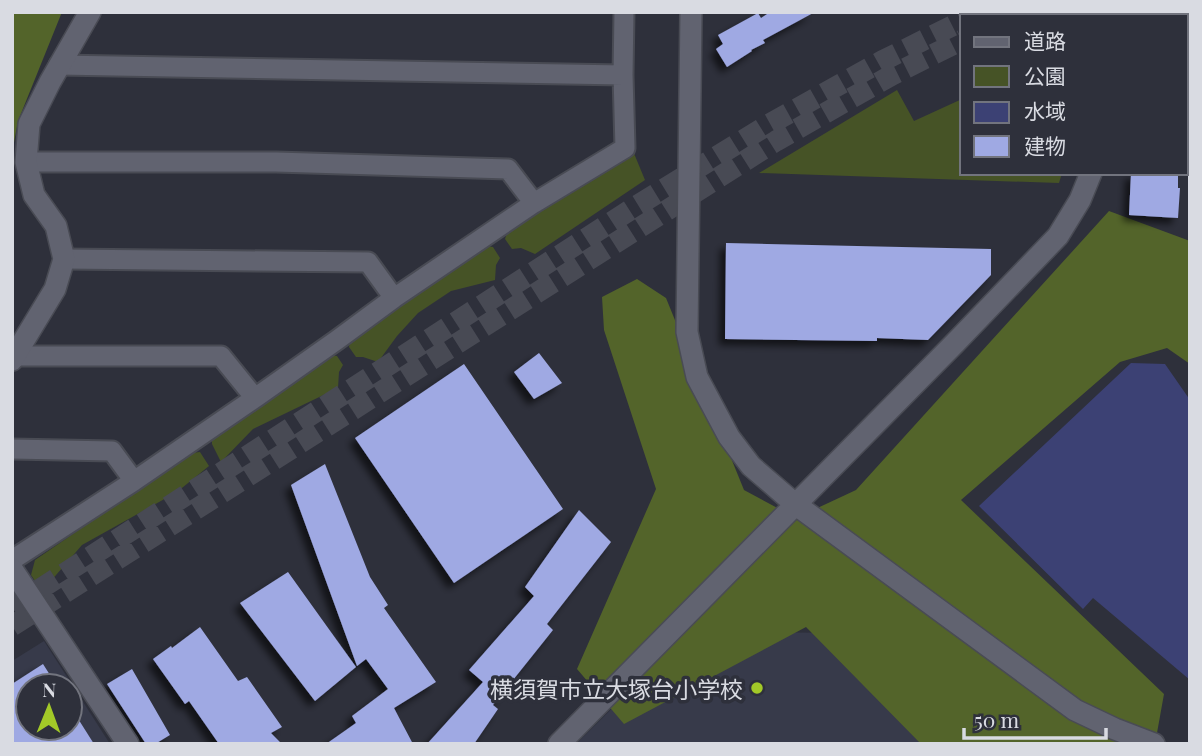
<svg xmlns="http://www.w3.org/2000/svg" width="1202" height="756" viewBox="0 0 1202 756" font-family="'Playfair Display','Noto Sans JP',serif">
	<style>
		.built { fill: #373a4a; fill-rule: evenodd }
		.green { fill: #465326 }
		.forest { fill: #53642a }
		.water { fill: #3c4174 }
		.building { fill: #9fa9e3; filter: url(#shadow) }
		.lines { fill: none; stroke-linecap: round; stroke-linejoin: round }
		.motorway-tunnel { stroke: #484a54; stroke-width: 21; stroke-dasharray: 21 10; stroke-linecap: butt }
		.minor-casing { stroke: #494b54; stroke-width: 23 }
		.tertiary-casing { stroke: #494b54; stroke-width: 24 }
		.minor { stroke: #616370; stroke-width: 19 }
		.tertiary { stroke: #616370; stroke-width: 21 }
		.poi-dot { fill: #a2c928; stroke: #2e303b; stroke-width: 2.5 }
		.labels { text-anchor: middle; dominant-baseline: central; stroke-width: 7; stroke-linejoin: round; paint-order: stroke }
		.poi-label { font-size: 23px; fill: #d9dbe2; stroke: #2e303b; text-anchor: end }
	</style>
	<defs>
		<filter id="shadow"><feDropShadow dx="-6" dy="6" stdDeviation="3.5" flood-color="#0009"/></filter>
	</defs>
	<rect width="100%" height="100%" fill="#2e303b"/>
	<!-- built -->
	<path class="built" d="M729,593L761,632L831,633L935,744H576Z
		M44,641L110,744H12V661ZM28,686H70V728H28Z"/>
	<!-- green -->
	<path class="green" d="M897,90L914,121L962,99V173H1062L1059,183L759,173Z
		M633,151L645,180L535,254L521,248L512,249L505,239L507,233Z
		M487,246L493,247L500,258L496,265L495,280L451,291L418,313L397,336L378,362L363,357H356L349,347L350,341Z
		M330,355L337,356L343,365L339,372L338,388L253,429L221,462L212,444V437Z
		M200,452L209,466L177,492L82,545L50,582L46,586L39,587L31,575L35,560L191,453Z"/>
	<!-- forest -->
	<path class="forest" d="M12,12H62L18,121L12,153Z
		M1109,211L1190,241V364L1167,348L1120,362L961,500L1164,694L1155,744H921L806,627L624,724L577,669L656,489L604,330L602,297L637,279L666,298L744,490L796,518L856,490Z"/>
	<!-- water -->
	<path class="water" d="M1131,363L1165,364L1190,400V680L1093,598L1083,609L979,506Z"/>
	<!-- building -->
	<path class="building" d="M770,12H815L763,40L765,43L751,50L752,51L727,67L716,49L723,44L718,35L758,13L761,18Z
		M1131,173H1164V175L1178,176V188H1180L1178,218L1129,215Z
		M726,243L991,249V275L928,340L877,338V341L725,339Z
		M539,353L562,383L534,399L514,372Z
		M464,364L563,509L454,583L355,438Z
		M325,464L370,577L388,605L384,608L436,682L394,708L413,744H326L356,723L352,716L388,689L366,659L357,666L291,485Z
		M579,510L611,542L547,624L553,630L493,705L498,709L474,744H427L483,682L469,670L534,596L525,587Z
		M288,572L356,667L315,701L240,603Z
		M200,627L238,681L247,677L282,727L271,733L282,744H219L189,701L185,704L153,659L171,646L172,648Z
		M43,664L57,686H28V728H70V706L94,744H12V684Z
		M132,669L170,735L155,744H146L107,684Z"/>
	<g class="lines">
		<!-- motorway-tunnel -->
		<path class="motorway-tunnel" d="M973,16L980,12
			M1011,16L1019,12
			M12,607L638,205L766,126L882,61L962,21
			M12,626L776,141L892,75L962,40"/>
		<!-- minor casing -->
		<g class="minor-casing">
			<path id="minor" d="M59,65L623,75
				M26,162H276L508,169L534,203L625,148L623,75L624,12
				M64,259L368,262L394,298
				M15,356H221L255,398L337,340L394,298L534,203
				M12,449L112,451L134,481L255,398
				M12,560L134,481"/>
		</g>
		<!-- tertiary casing -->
		<g class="tertiary-casing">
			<path id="tertiary" d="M691,12L687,332L697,377L729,437L751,466L795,504L1075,710L1115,729L1154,744
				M1117,16V12
				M12,360L55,289L64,259L56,226L34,195L26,162L29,124L50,82L90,12
				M12,569L128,744
				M559,744L955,343L1058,236L1080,200L1091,173"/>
		</g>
		<!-- minor -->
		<use href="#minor" class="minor"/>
		<!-- tertiary -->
		<use href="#tertiary" class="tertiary"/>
	</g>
	<!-- markers -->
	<circle class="poi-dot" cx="757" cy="688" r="7"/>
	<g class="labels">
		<!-- poi labels -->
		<g class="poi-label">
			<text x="743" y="688">横須賀市立大塚台小学校</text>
		</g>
	</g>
	<!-- border -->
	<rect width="1202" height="756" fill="none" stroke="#d9dbe2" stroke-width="28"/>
	<!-- legend -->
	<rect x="960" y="14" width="228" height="161" fill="#2e303b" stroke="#72747e" stroke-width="2"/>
	<rect x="974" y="37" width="35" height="10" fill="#616370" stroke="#72747e" stroke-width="2"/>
	<text x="1024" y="49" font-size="21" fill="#d9dbe2">道路</text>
	<rect x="974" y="66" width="35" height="21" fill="#465326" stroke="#72747e" stroke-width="2"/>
	<text x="1024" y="84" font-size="21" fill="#d9dbe2">公園</text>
	<rect x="974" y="102" width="35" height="21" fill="#3c4174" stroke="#72747e" stroke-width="2"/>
	<text x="1024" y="119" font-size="21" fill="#d9dbe2">水域</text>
	<rect x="974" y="136" width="35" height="21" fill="#9fa9e3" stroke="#72747e" stroke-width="2"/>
	<text x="1024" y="154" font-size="21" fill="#d9dbe2">建物</text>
	<!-- north arrow -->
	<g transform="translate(49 707) rotate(1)"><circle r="33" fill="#2e303b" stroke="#72747e" stroke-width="2"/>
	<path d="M0-5L12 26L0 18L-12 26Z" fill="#a2c928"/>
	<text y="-10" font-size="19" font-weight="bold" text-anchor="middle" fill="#d9dbe2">N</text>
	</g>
	<!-- scale -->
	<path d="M964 728v10h142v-10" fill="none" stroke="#d9dbe2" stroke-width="3.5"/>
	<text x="974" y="728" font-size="21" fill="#d9dbe2" stroke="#2e303b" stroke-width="5" paint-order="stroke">50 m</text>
</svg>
